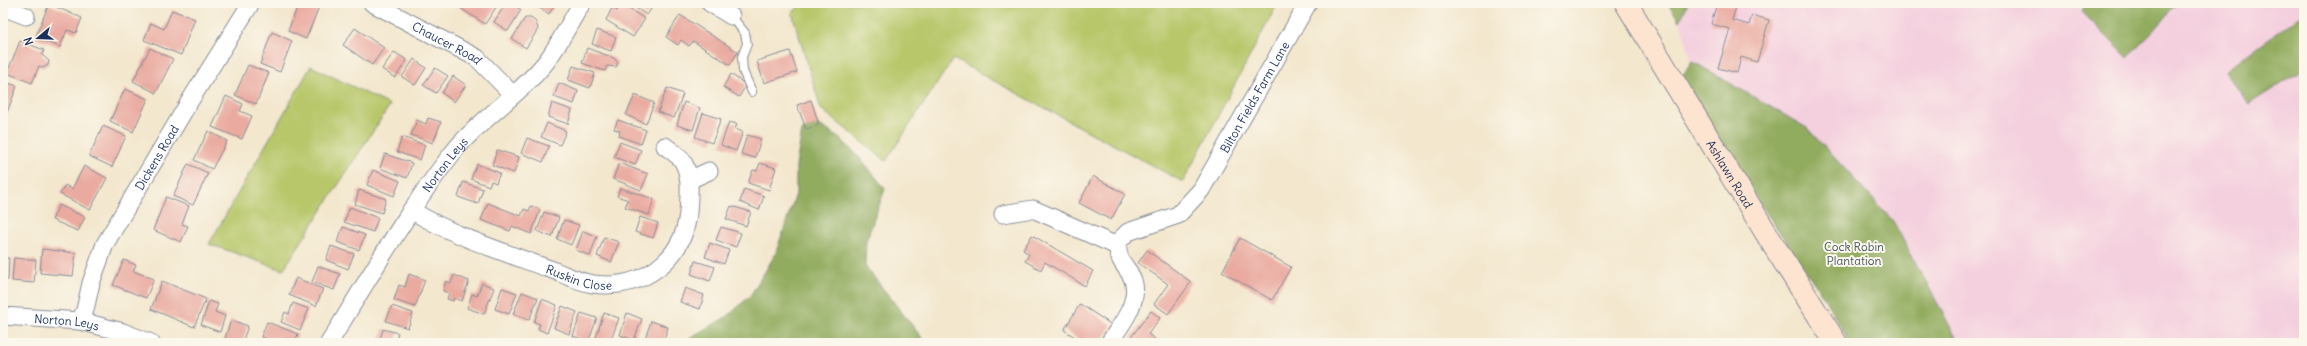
<svg xmlns="http://www.w3.org/2000/svg" width="2307" height="346" viewBox="0 0 2307 346" font-family="Delius,sans-serif">
	<style>
		.built { fill: #f4cfde }
		.green { fill: #b8c76a; stroke: #6a7b64 }
		.forest { fill: #92ac5e; stroke: #566e5e }
		.building { fill: #eaaaa0 }
		.lines { fill: none; stroke-linecap: round; stroke-linejoin: round }
		.service-casing { stroke: #878b96; stroke-width: 10 }
		.minor-casing { stroke: #878b96; stroke-width: 19 }
		.secondary-casing { stroke: #878b96; stroke-width: 24 }
		.service { stroke: #fff; stroke-width: 8 }
		.minor { stroke: #fff; stroke-width: 17 }
		.secondary { stroke: #fde4d0; stroke-width: 22 }
		.labels { text-anchor: middle; dominant-baseline: central; stroke-width: 4; stroke-linejoin: round; paint-order: stroke }
		.street-label { font-size: 12px; fill: #1b2f5e; stroke: #fbf7ec }
		.park-label { font-size: 12px; fill: #425561; stroke: #fbf7ec }
	</style>
	<rect width="100%" height="100%" fill="#fbf7ec"/>
	<filter id="ink" filterUnits="userSpaceOnUse"><feTurbulence type="fractalNoise" baseFrequency=".025" numOctaves="2"/><feDisplacementMap in="SourceGraphic" scale="8" xChannelSelector="R" yChannelSelector="G"/><feConvolveMatrix kernelMatrix="1 2 1 2 8 2 1 2 1" color-interpolation-filters="sRGB"/></filter>
	<filter id="wash" filterUnits="userSpaceOnUse"><feTurbulence type="fractalNoise" baseFrequency=".012" numOctaves="4" result="noise"/><feDisplacementMap in="SourceGraphic" scale="16" xChannelSelector="R" yChannelSelector="G"/><feGaussianBlur stdDeviation="0.9" result="paint"/><feColorMatrix in="noise" values="0 0 0 0 0 0 0 0 0 0 0 0 0 0 0 0 0 1.4 0 .05"/><feComposite in="paint" operator="in"/></filter>
	<g filter="url(#wash)">
		<rect width="100%" height="100%" fill="#f3e7cd"/>
		<!-- built -->
		<path class="built" d="M1688,3H2077L2082,12L2128,58L2178,3H2304V13L2224,71L2249,104L2304,69V343H1959L1956,337L1807,128L1692,61L1680,21Z"/>
		<!-- green -->
		<path class="green" d="M803,3H1278L1183,182L953,59L886,161L821,109L792,13Z
			M311,66L390,105L283,270L209,244Z"/>
		<!-- forest -->
		<path class="forest" d="M1667,3H1688L1680,21Z
			M2085,3H2178L2128,58L2082,12Z
			M2304,13V69L2249,104L2224,71Z
			M1692,61L1807,128L1893,221L1959,343H1850L1823,296L1740,174L1682,76Z
			M819,125C849,142 864,162 885,189L866,241L865,266L926,343H686L691,337L728,316L750,296L775,255L796,194V166L802,130Z"/>
		<g id="blocks">
			<!-- building -->
			<path class="building" d="M299,3H310L319,7L306,39L288,31Z
				M460,3H499L485,24L460,8L462,5Z
				M506,3H519L518,8L521,10L508,31L494,22Z
				M532,3H556L549,14Z
				M628,3H655L647,15Z
				M1717,3L1736,7L1732,20L1749,25L1752,15L1769,20L1757,62L1741,57L1737,73L1718,68L1730,29L1711,24Z
				M49,4L82,18L76,33L67,30L60,47L35,38Z
				M621,4L645,19L633,37L606,20L612,8L617,11Z
				M172,10L195,19L181,55L144,40L151,23L164,29Z
				M680,15L738,52L730,65L693,41L689,46L681,40L678,45L666,37Z
				M525,18H531L536,22L538,29L526,48L512,39Z
				M355,28L384,48L372,65L343,45Z
				M597,30L616,37L611,51L592,44Z
				M272,32L292,41L280,72L260,64Z
				M20,41L44,50L42,55L49,61L48,65L43,68L39,66L32,83L7,73Z
				M150,48L173,59L156,93L133,81Z
				M587,48L614,58L618,63L616,67L607,66L605,71L582,63Z
				M790,51L797,72L764,83L757,61Z
				M394,52L407,60L395,78L382,69Z
				M414,59L426,68L415,85L402,77Z
				M248,65L269,73L256,104L235,95Z
				M573,66L595,73L590,88L568,80Z
				M435,68L448,76L436,93L423,85Z
				M731,74L746,85L739,97L723,87Z
				M453,76L466,85L454,102L442,93Z
				M3,81L17,86L5,118L3,117Z
				M559,83L578,91L574,104L554,97Z
				M667,88L683,94L674,118L658,112Z
				M125,89L148,99L133,132L110,121Z
				M635,95L654,103L646,124L626,115Z
				M226,96L243,104L240,111L252,116L242,139L212,127Z
				M811,100L819,125L806,129L797,105Z
				M684,102L700,108L693,130L677,125Z
				M552,103L572,110L568,124L548,117Z
				M703,113L721,119L712,143L695,137Z
				M428,118L441,122L433,143L411,135L417,120L426,124Z
				M618,120L646,130L641,144L619,136L620,131L614,129Z
				M729,122L737,124L735,129L743,132L736,151L721,145Z
				M547,123L566,131L560,145L541,137Z
				M103,126L126,136L112,167L89,156Z
				M208,131L227,141L212,169L194,160Z
				M747,135L761,139L755,158L741,154Z
				M402,137L425,145L420,160L397,152Z
				M527,138L549,146L543,162L521,153Z
				M620,142L641,150L635,165L614,157Z
				M497,150L519,157L514,173L492,165Z
				M385,154L412,163L407,178L380,168Z
				M619,163L648,174L641,190L613,179Z
				M760,163L776,168L769,190L748,183L753,170L757,171Z
				M188,164L208,173L193,205L173,196Z
				M477,164L500,173L496,183L491,181L489,186L471,179Z
				M84,166L107,178L90,210L60,194L65,185L72,189Z
				M373,170L400,181L394,196L367,185Z
				M1093,176L1125,194L1111,220L1079,203Z
				M463,182L483,189L478,204L458,197Z
				M620,188L654,199L649,215L625,207L628,200L617,196Z
				M744,189L764,196L759,210L740,202Z
				M359,190L386,199L382,213L355,204Z
				M166,197L189,206L182,224L188,226L181,242L153,230Z
				M488,203L521,216L524,209L529,211L531,206L540,210L531,234L512,226L510,231L481,220Z
				M59,205L85,217L78,231L52,220Z
				M731,206L751,212L746,226L726,219Z
				M350,207L378,218L373,232L344,222Z
				M544,212L559,217L552,237L537,231Z
				M640,217L658,223L653,238L635,232Z
				M564,220L579,225L571,245L557,239Z
				M343,227L365,235L359,250L337,242Z
				M721,227L741,233L736,247L716,240Z
				M583,231L597,236L590,256L576,250Z
				M1032,235L1093,271L1085,286L1045,262L1041,270L1025,261L1029,254L1023,250Z
				M604,237L619,242L611,262L597,256Z
				M1240,238L1291,267L1272,300L1222,272Z
				M710,243L729,250L724,264L705,257Z
				M331,246L354,254L348,269L326,260Z
				M42,249L76,253L73,276L40,273Z
				M1147,250L1191,282L1168,314L1154,304L1168,284L1138,263Z
				M3,258H9L8,280H3Z
				M14,258L36,260L34,283L12,281Z
				M124,260L136,265L133,271L154,279L146,298L113,285Z
				M695,261L715,267L710,281L691,274Z
				M318,266L340,274L334,290L312,282Z
				M409,274L425,280L415,307L394,300L399,285L405,287Z
				M454,275L469,281L462,301L454,298L453,301L447,299L449,293L443,291L446,281L451,283Z
				M296,278L323,289L316,306L289,295Z
				M162,281L206,299L194,327L151,309Z
				M482,283L494,288L484,314L467,308L472,294L477,296Z
				M502,288L517,293L509,314L495,309Z
				M685,288L704,295L700,309L680,302Z
				M522,292L538,298L529,320L513,314Z
				M542,299L557,305L547,333L538,329L540,324L534,322Z
				M209,301L218,304L215,312L225,316L220,332L201,325Z
				M293,303L309,309L300,330L281,322L285,312L289,314Z
				M1080,304L1112,325L1100,343H1084L1064,330Z
				M392,306L413,313L408,328L386,321Z
				M562,306L577,312L569,334L554,328Z
				M1151,311L1160,318L1148,334L1160,343H1138L1131,337Z
				M581,313L597,318L588,343H579L581,339L573,336Z
				M604,313L619,318L611,340L604,338L602,343H594Z
				M627,313L642,319L634,340L620,335Z
				M231,320L248,326L242,343L224,341Z
				M651,321L668,327L663,343L644,342Z
				M267,322L298,334L295,343H269L270,340L261,337Z
				M383,329L398,333L395,343H379Z"/>
		</g>
	</g>
	<g filter="url(#ink)">
		<use href="#blocks" fill-opacity="0" stroke="#878b96" stroke-width="1"/>
		<g class="lines">
			<!-- service casing -->
			<g class="service-casing">
				<path id="service" d="M731,16L745,33L747,44L742,57L743,71L752,92"/>
			</g>
			<!-- minor casing -->
			<g class="minor-casing">
				<g id="minor">
					<path id="s1" d="M372,3L477,58L513,95"/>
					<path d="M710,3L731,16"/>
					<path d="M3,7L26,16"/>
					<path d="M689,180L709,171"/>
					<path id="s2" d="M411,210C453,236 501,251 547,268C562,273 578,282 593,284C640,290 683,262 688,213C689,196 692,176 682,160C678,155 670,150 665,146"/>
					<path d="M1003,214L1033,209L1117,246"/>
					<path id="s3" d="M3,316L80,321L123,332L151,343"/>
					<path id="s4" d="M80,321L85,310L91,283L105,244L191,99L251,3"/>
					<path id="s5" d="M329,343C368,280 405,214 451,155C478,120 518,97 546,62C559,45 570,22 582,3"/>
					<path id="s6" d="M1109,343C1120,326 1138,305 1134,284C1131,267 1116,265 1118,242L1128,232L1178,215L1201,190L1308,3"/>
				</g>
			</g>
			<!-- secondary casing -->
			<g class="secondary-casing">
				<g id="secondary">
					<path id="s7" d="M1626,3L1774,246L1836,343"/>
				</g>
			</g>
			<!-- service -->
			<use href="#service" class="service"/>
			<!-- minor -->
			<use href="#minor" class="minor"/>
			<!-- secondary -->
			<use href="#secondary" class="secondary"/>
		</g>
	</g>
	<g class="labels">
		<!-- street labels -->
		<g class="street-label">
			<text stroke="none"><textPath href="#s1" startOffset="85">Chaucer Road</textPath></text>
			<text stroke="none"><textPath href="#s6" startOffset="320">Bilton Fields Farm Lane</textPath></text>
			<text stroke="none"><textPath href="#s4" startOffset="182">Dickens Road</textPath></text>
			<text stroke="none"><textPath href="#s5" startOffset="213">Norton Leys</textPath></text>
			<text stroke="none"><textPath href="#s7" startOffset="200">Ashlawn Road</textPath></text>
			<text stroke="none"><textPath href="#s2" startOffset="182">Ruskin Close</textPath></text>
			<text stroke="none"><textPath href="#s3" startOffset="64">Norton Leys</textPath></text>
		</g>
		<!-- park labels -->
		<g class="park-label">
			<text x="1854" y="246">Cock Robin<tspan x="1854" dy="14">Plantation</tspan></text>
		</g>
	</g>
	<!-- margin -->
	<rect width="2307" height="346" fill="none" stroke="#fbf7ec" stroke-width="16"/>
	<!-- north arrow -->
	<g transform="translate(38 38) rotate(251)" stroke="#fbf7ec" stroke-width="3" paint-order="stroke">
	<path d="M0-3L7 15L0 10L-7 15Z" fill="#1b2f5e"/>
	<text y="-6" font-size="11" font-weight="bold" text-anchor="middle" fill="#1b2f5e">N</text>
	</g>
</svg>
